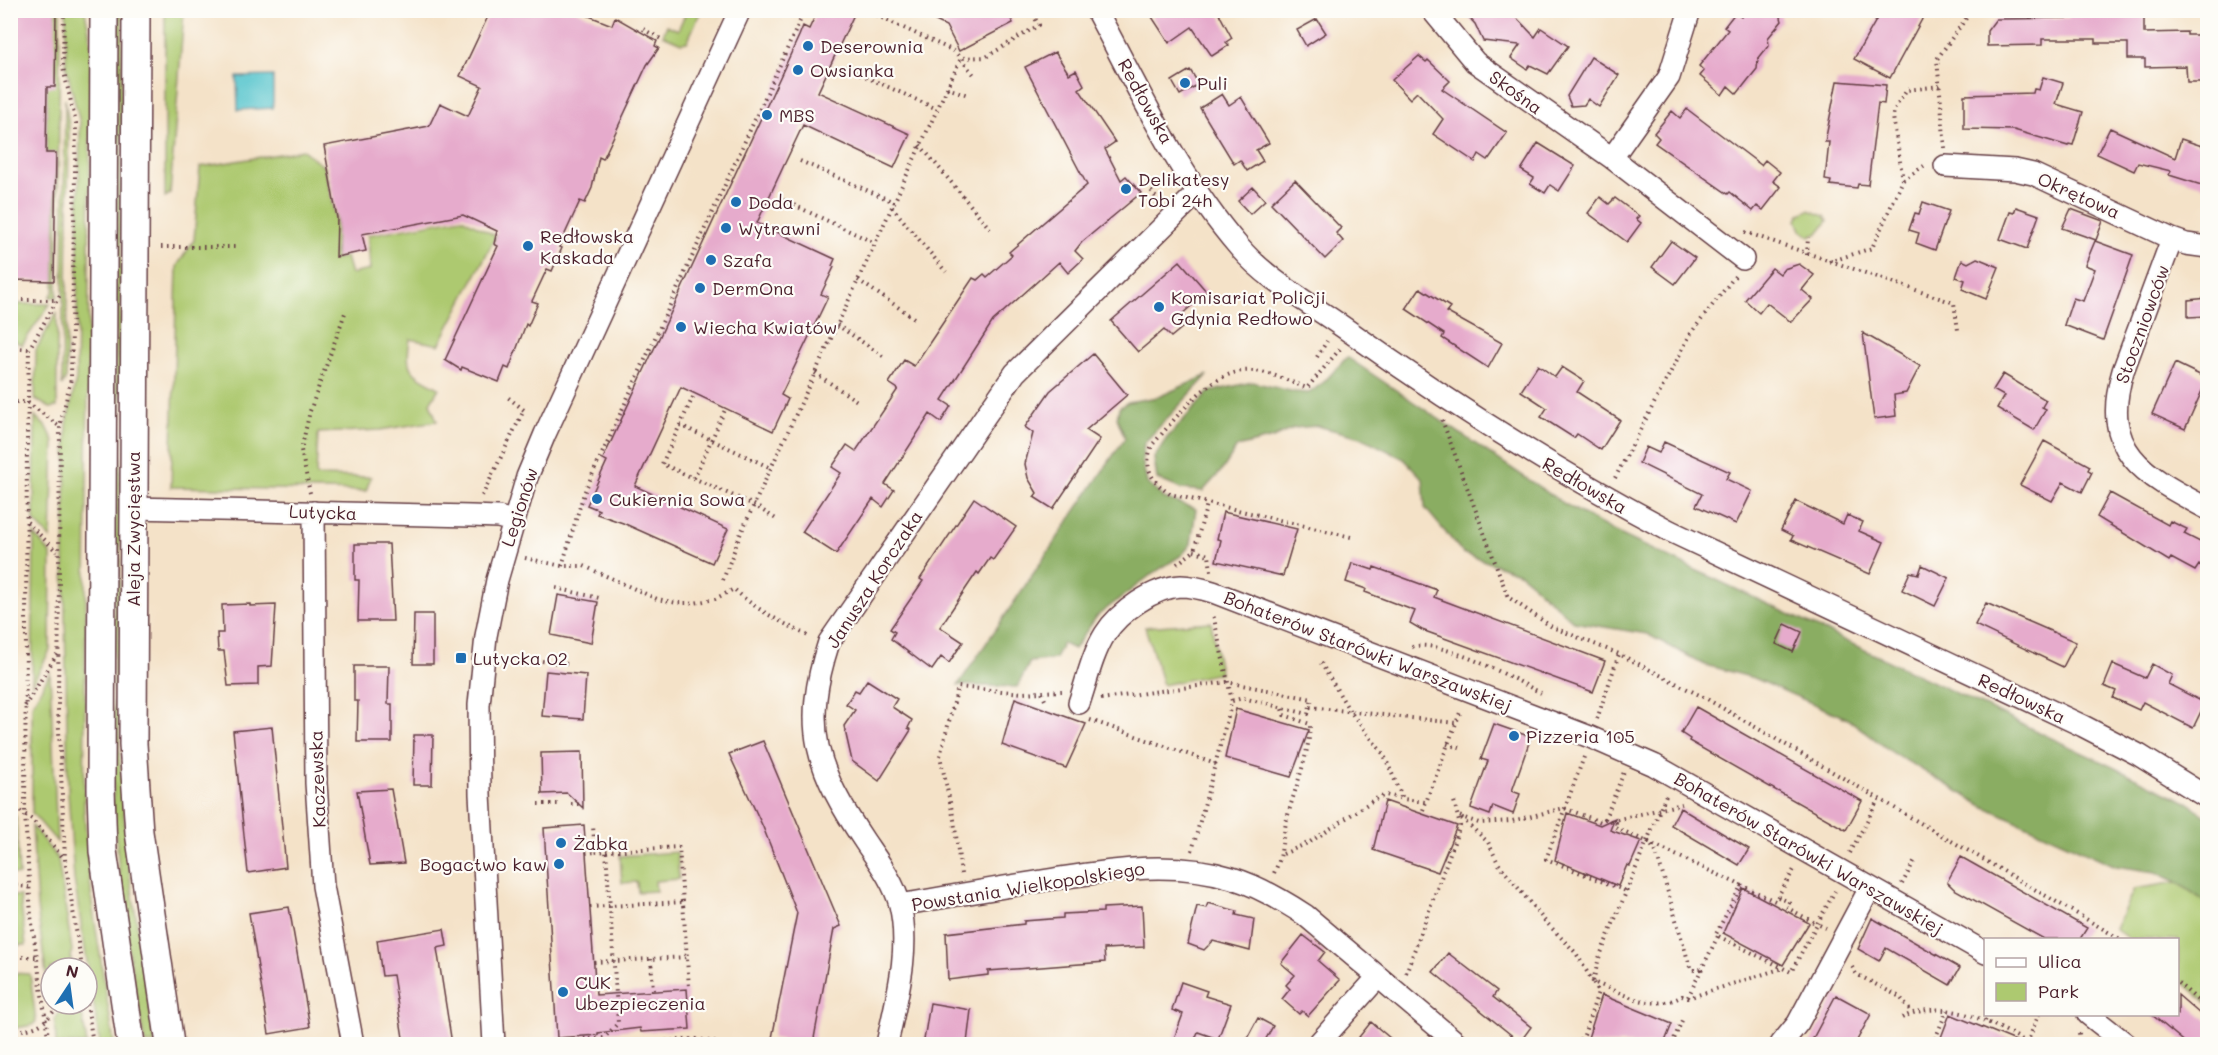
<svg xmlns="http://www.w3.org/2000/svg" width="2218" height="1055" viewBox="0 0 2218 1055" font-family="Mali,sans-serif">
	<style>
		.green { fill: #adc970; stroke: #7c744e; stroke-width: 1.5 }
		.forest { fill: #8aad62; stroke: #6a6646; stroke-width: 1.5 }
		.water { fill: #57c5cd; stroke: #50727c; stroke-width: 1.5 }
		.building { fill: #e6abcc }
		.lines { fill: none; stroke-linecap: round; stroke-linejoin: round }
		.minor-casing { stroke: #643c43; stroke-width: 24 }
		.major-casing { stroke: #643c43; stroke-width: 30 }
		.path { stroke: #643c43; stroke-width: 4; stroke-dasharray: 1.5 4.5; stroke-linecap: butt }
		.minor { stroke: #fff; stroke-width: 21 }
		.major { stroke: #fff; stroke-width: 27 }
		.poi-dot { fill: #1f6fb2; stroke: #fdfcf7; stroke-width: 2 }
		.labels { text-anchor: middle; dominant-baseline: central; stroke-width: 4.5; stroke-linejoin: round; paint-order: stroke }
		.poi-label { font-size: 18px; fill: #4a1f2b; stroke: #fdfcf7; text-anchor: start }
		.street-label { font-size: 18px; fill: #4a1f2b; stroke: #fdfcf7 }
	</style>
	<rect width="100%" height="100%" fill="#fdfcf7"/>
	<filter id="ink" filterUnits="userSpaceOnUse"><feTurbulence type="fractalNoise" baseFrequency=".0167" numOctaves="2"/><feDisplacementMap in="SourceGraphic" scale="12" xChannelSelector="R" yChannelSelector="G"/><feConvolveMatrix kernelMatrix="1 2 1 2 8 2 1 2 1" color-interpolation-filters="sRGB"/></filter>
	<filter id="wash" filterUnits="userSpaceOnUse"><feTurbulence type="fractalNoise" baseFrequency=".008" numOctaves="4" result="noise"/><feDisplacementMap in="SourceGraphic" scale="24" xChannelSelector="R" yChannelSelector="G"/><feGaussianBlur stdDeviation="1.35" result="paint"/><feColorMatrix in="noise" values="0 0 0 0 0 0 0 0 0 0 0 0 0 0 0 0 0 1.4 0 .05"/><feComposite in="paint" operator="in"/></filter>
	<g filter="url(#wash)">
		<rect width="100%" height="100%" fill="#f4e2c8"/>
		<!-- green -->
		<path class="green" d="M687,10L701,11L687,42L681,43L663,35L667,25L678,30Z
			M56,11H60L57,297H50L54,291L56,153H46L47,87Z
			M66,11H85L91,42L84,810L92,903L114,1044H100L74,879L68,792L64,550L67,424L76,379L80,123L66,66Z
			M118,11H122L119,748L128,863L155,1044H145L125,931L113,809Z
			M165,11H184L170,194L165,197Z
			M65,99L69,126L66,378L62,386Z
			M303,150L324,167L336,220L335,259L346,257L351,274L370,270L368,235L462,218L496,236L439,345L410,339C404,371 411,373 439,388L430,403L437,421L380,430L318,433L316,476L371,477L366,491L171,487L177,266L194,240L200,167Z
			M1809,210L1825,216L1828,221L1817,234L1810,236L1801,230L1797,220L1800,214Z
			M10,304H50L22,345L11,339Z
			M57,312V407L50,408L35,399L36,350Z
			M35,416L48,429L54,442L51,539L34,521Z
			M34,534L51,554L50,650L32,685Z
			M1211,622L1220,673L1163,685L1145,627Z
			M50,673L57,842L32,813V705Z
			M10,810L16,817L19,875L11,874Z
			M32,826L58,859L72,950L70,968H51L50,1004L37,907Z
			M677,852L679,879L655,881L656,891L638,892L637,882L622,883L620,856Z
			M2177,882L2207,903V1003L2178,978V940L2129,939L2115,929L2134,889Z
			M10,896H20L26,945H11Z
			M10,973L30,974L36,1021L33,1025L11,1029Z
			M66,1004H80L87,1044H56L55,1019Z"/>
		<!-- forest -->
		<path class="forest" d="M1347,357L1563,503L1613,531L2189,803L2207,817V903L2177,882L2156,872L2116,866L1983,806L1893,753L1848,719L1754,678L1705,665L1647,634L1574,622L1521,574L1463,553L1425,508L1423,479L1404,459L1361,437L1317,426L1294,428L1273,438L1237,447L1223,469L1203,491L1181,489L1157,479L1154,458L1166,439L1209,392L1252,382L1295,392L1309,393L1324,382Z
			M1208,375L1144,443L1142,460L1147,483L1164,498L1196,509L1191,544L1182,555L1152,574L1097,616L1074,649L1062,643L1055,659L1030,662L1017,687L958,685L1125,438L1117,418L1119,408L1128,402L1158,397Z"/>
		<!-- water -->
		<path class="water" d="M273,76V108L238,110L237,77Z"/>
		<g id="blocks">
			<!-- building -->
			<path class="building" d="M10,10H56L55,87H47L46,153H56L54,281L10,280Z
				M491,10H574L612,25L615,17L657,41L655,46L659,48L647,65L603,159L599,157L592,188L585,203L580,201L559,247L562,248L552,271L547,269L532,301L538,303L528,326L526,324L509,369L505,367L499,382L462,367L461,370L445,360L498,246L494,244L497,231L463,215L362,234L366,251L336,257L337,218L324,146L429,126L440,103L468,116L482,86L460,76Z
				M818,10H856L818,92L910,134L894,168L803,125L785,163L757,223L835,259L832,266L834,267L821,294L828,297L781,395L788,399L773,431L681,387L635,486L728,529L712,563L623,523L597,514L599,510L587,505L607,461L603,459L799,36L803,26L809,29Z
				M913,10H1006L1013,23L959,51L946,26Z
				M1161,10H1217L1232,38L1226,42L1229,45L1212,56L1192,27L1169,43L1152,17Z
				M1462,10H1509L1535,37L1541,28L1568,46L1548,74L1530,65L1527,69L1511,58L1520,45L1483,41L1475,24Z
				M1746,10H1779L1782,21L1768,38L1769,45L1758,59L1757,69L1748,80L1737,94L1728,86L1722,95L1700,76L1704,71L1699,66L1728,30L1724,27L1735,13L1741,17Z
				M1882,10H1927L1890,78L1854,59Z
				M2069,10L2144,13V33L2187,32V35H2203L2204,57H2208V82H2187L2186,66L2145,67V59H2128V43H2096V39H2042V45L1987,46V31L1996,19L2069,18Z
				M1317,19L1326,33L1306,46L1297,30Z
				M1055,52L1069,74L1076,70L1084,85L1079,89L1115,142L1105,149L1121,180L1126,176L1141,193L1082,242L1075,251L1083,259L1068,273L1059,262L993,321L942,400L951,406L941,422L930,414L885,484L894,490L883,507L873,499L836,554L802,532L841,473L832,467L847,445L856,451L898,389L889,383L904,360L914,366L973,278L977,280L984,274L987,277L1012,255L1009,252L1087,185L1025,67Z
				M1419,56L1426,62L1428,60L1450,81L1442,89L1507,133L1488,160L1479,154L1475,162L1433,134L1443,119L1417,92L1410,99L1392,80Z
				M1591,57L1619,75L1599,107L1588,99L1584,105L1571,106L1567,96Z
				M1190,70L1199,84L1180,95L1172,81Z
				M2043,77L2063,83L2056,104L2083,112L2073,145L2069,144L2068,146L2014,130L1964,129V95L2033,93L2034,89L2039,90Z
				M1837,81L1886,85L1884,104L1878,103L1868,185L1858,184L1857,188L1830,185L1831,181L1825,180L1829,142H1825Z
				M1222,94L1229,105L1241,97L1269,143L1256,150L1263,161L1247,171L1240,160L1234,164L1200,108Z
				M1687,109L1761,165L1765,160L1780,172L1773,181L1781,187L1763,210L1757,206L1753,211L1730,192L1728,194L1655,143L1659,138L1654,133L1672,111L1680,118Z
				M2110,128L2175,158L2181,139L2205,147L2203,154L2208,156V187L2169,175L2171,171L2138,163L2134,171L2097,154Z
				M1538,143L1575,166L1559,191L1550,185L1545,193L1530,184L1534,178L1521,170Z
				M1295,180L1341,228L1336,233L1343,241L1325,259L1271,203Z
				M1253,187L1265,200L1250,214L1238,201Z
				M1600,197L1609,204L1615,198L1639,216L1636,219L1641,223L1627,242L1588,213Z
				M1923,202L1949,211L1935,250L1916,243L1919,233L1909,230L1915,213L1919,214Z
				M2016,207L2039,215L2027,249L2000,239L2010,212L2014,213Z
				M2071,209L2103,221L2096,240L2062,228Z
				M1671,241L1695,258L1675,284L1652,267Z
				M2095,241L2133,255L2103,340L2064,325L2073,298L2083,301L2095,269L2085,265Z
				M1977,258L1999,267L1986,299L1962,289L1965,280L1956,277L1962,260L1968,263Z
				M1180,261L1207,292L1181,315L1188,323L1171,337L1164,330L1138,352L1111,321Z
				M1799,264L1814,275L1802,290L1813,299L1791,322L1767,303L1759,313L1745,300L1772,268L1780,274L1784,269Z
				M1420,288L1450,307L1446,312L1502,343L1488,368L1442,338L1444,334L1406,309Z
				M2208,298V316L2188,317V300Z
				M1863,333L1920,366L1906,393L1894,395L1896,416L1874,419Z
				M1093,354L1127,395L1086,430L1100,439L1053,509L1034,497L1037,493L1028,478L1025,464L1033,433L1025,427L1050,391Z
				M2175,363L2204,377L2202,383L2205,384L2185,429L2152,414Z
				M1538,365L1555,377L1562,367L1584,381L1577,392L1620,420L1601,450L1577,434L1574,438L1541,417L1547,408L1521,391Z
				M2003,374L2046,400L2042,407L2046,409L2034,430L1997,408L2004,396L1993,390Z
				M2044,441L2090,466L2088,470L2092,472L2082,492L2063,482L2052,501L2020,485Z
				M1664,442L1730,472L1726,479L1752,491L1736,524L1696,506L1702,494L1639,463L1646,447L1659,453Z
				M2110,493L2168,525L2170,521L2187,529L2184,534L2208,546V569L2199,565L2195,571L2171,558L2169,561L2097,517Z
				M974,498L1016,527L993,560L990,558L979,574L977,572L940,627L963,642L949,663L941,657L932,670L891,639L895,632L890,629L923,581L920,579Z
				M1796,501L1843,524L1847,515L1863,522L1859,531L1884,542L1870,574L1791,540L1793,536L1781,530Z
				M1223,512L1297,529L1283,576L1216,561L1221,540L1217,539Z
				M355,544H389L393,621H358L359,580H355Z
				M1352,563L1373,570L1374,567L1437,590L1434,597L1605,661L1593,692L1422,630L1410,623L1415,611L1365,592L1366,589L1346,582Z
				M1922,565L1949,578L1935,606L1902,590L1910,572L1919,574Z
				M558,595L598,602L591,643L551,635Z
				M1986,603L2076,642L2063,667L1975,625Z
				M250,604V606L276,605L272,666L258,667V685L228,686L224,651H218L217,633H223L222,605Z
				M414,614H433V664H413Z
				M1785,624L1802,632L1793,652L1776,644Z
				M2113,664L2145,678L2152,664L2172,675L2168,684L2205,703L2193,728L2143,702L2139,710L2113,698L2116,691L2104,686Z
				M354,666H389L388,704H392V742H357L358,701H354Z
				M546,671L586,675L583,719L542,716Z
				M867,680L897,699L892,707L912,720L908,728L911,730L879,781L852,761L844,726L855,710L846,704L855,690L859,692Z
				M1015,698L1086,724L1066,768L1002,745Z
				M1696,707L1862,801L1846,830L1689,741L1690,739L1681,733Z
				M1236,709L1309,730L1291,777L1225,758Z
				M1494,724L1531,737L1512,791L1520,794L1513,814L1493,806L1490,815L1471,808L1488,761L1481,759Z
				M272,727L286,867L248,873L233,731Z
				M414,735H433L432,785H413Z
				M763,741L841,926L834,929L813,1044L772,1038L797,913L763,827L729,754Z
				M582,752L583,808L567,793L542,794L541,753Z
				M391,789L404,863L370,865L357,791Z
				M1385,801L1457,826L1438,872L1373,850Z
				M1680,808L1749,849L1739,865L1671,825Z
				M1567,813L1600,825L1615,818L1610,830L1641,841L1630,866L1627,865L1618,886L1555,860Z
				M584,825L596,995L687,989L690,1029L641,1032L640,1028L598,1033V1035L557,1038L544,828Z
				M1961,857L2087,928L2080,939H2044L1954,889L1947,882Z
				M1743,888L1809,923L1783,965L1723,933Z
				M1208,903L1237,911L1236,915L1254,919L1250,951L1213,941L1204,950L1188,944L1197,906L1206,908Z
				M1142,906L1144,947L1104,949L1105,962L988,971V975L948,980L946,933L1024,924V921L1063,918V914L1103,912V908Z
				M289,907L310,1027L269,1034L249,913Z
				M1872,918L1960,968L1950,985L1886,948L1879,961L1858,949Z
				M444,929L447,946L437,948L452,1044H404L393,975L382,976L377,940Z
				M1303,935L1325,952L1318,961L1340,980L1308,1016L1302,1011L1299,1014L1282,999L1290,989L1286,985L1295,975L1281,963Z
				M1448,953L1497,991L1493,997L1531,1027L1520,1042L1433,972Z
				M1181,982L1207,991L1205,996L1231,1004L1218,1039L1198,1032L1193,1044H1172L1183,1014L1172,1010Z
				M1602,995L1672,1024L1664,1044H1586Z
				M1836,995L1871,1014L1855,1044H1810Z
				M2178,995L2208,1021V1044H2187L2151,1014H2178Z
				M930,1003L971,1010L967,1043L924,1040Z
				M1950,1014L2023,1044H1951L1940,1040Z
				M1258,1018L1273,1026L1263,1044H1244Z
				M1371,1022L1397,1044H1368L1359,1037Z"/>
		</g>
	</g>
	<g filter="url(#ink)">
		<use href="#blocks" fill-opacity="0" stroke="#643c43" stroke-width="1.5"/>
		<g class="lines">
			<!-- minor casing -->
			<g class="minor-casing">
				<path id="minor" d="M1096,10C1140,91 1179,178 1239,247C1267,280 1308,302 1343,327C1448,402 1556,471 1670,531L2083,726L2139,755L2208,798
					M1432,10L1475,62L1612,158L1743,259
					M1612,158L1669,77L1690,10
					M1945,166L2015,170L2033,174L2172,239L2186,244L2208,247
					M2172,239L2123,371C2099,452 2144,475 2208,509
					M133,508L471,516L498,517L513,521
					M314,512L316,783L323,886L353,1044
					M1079,703C1087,680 1092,655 1105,634C1119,612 1154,587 1181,586C1192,586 1203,589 1213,592L1590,737L1654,765L1986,953
					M900,905C952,896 1003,887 1054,879C1113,870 1173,860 1232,878C1258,886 1282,900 1305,915L1458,1044
					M2088,1014L2126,1044
					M494,1044L480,794L479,705L486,636L497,580L527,477L545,434L740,10
					M887,1044C896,1000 911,951 900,905C894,882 878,861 865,842C816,769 801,728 829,642L1015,373L1197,193
					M1318,1044L1378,977
					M1781,1044L1798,1023L1870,888"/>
			</g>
			<!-- major casing -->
			<g class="major-casing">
				<path id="major" d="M104,10L101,789L103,851L131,1044
					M136,10L133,744L139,832L170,1044"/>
			</g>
			<!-- path -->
			<path class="path" d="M64,10L63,68L76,123L71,379L60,426L58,709L65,859L82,968
				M871,13L954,51L976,77
				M643,29L661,39
				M844,67L937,109
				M947,88L968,95
				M920,145L992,231
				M1945,148L1937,59L1972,10
				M800,161L894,202
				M1903,180L1924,166
				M783,200L875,243
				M1159,202L1148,186L1164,178
				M892,207L946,272
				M1745,232L1954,303L1958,330
				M161,247H236
				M1807,255L1808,237
				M1829,262L1872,248L1903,180L1893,117L1894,110L1907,90L1940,86
				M858,280L914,318
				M10,300H54L57,303
				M837,325L886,358
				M10,344L17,348L29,349
				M1340,349L1307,388C1290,382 1271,372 1253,371C1211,367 1177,418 1152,445C1143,468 1151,481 1170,494L1355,538
				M1317,357L1327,341
				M815,373L857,401
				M693,397L662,464L754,505L776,519
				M10,402H27L59,426
				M1442,420L1508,597L1552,627L1619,654L1707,699L2122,940
				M680,425L771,468
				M694,478L725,410
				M1615,478L1691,333L1735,276
				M310,493L301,450L310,411L345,313
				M482,496L524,410L505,395
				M27,522L57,552
				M1194,551L1209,555L1211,571
				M525,558L562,566H584L657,599L677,603H694L715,599L734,589C757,611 782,622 810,637
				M1177,564L1194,551L1207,504
				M562,566L584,493L805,10
				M723,580L740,535L961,58L986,57L1039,25L1030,10
				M556,588L599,598
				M1412,647C1441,638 1514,679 1541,693
				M542,661L567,664
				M1321,663L1349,710L1384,755L1403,799L1425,802
				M1042,693L1045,700
				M1101,699L1227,682L1312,699L1308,714L1243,698L1232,701
				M25,706L57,654
				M1310,707L1456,723
				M1597,719L1619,654
				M1090,720L1216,764
				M1447,744L1463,749
				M1584,757L1546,859L1626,891
				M538,804H561
				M571,804H583
				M10,805L32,819L64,859
				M1423,810L1461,710
				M1605,819L1624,772
				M1611,821L1682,804
				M1648,841L1656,852L1690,967L1694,970L1702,969
				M606,851L679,847L689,987
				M1192,851L1232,701L1213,614
				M586,853L595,852
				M1850,853L1878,800
				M1283,854L1310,842L1375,799L1386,795L1403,799
				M1274,873C1283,854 1280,852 1284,833C1290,798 1307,765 1310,729V724L1284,715L1282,709
				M961,874L954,820L940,756L958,687L1023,693L1062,691
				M1742,884L1716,934L1718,936L1791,972L1817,924L1826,928
				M1902,884L1916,858
				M10,885L29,887
				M1778,897L1789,902L1786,907L1817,924L1835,891
				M590,907L683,902
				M10,957H37
				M651,959L653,991
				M594,962L687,957
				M1852,967L1856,974L1900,997L1912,1013
				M1406,973L1460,826L1454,801
				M1593,981L1599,958L1666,795
				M1593,982L1576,953L1544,920L1498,863L1488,842L1459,816L1479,823L1512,821L1564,808L1601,822L1605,819L1616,823L1615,827L1775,901L1795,868
				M2178,983L2208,1009
				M1688,997L1718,936
				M87,1004L93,1044
				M1902,1018C1944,995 1993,1024 2030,1044
				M1985,1021L1988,1014
				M10,1032C37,1028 43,1027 59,1004
				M2079,1033L2080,1044
				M548,1041L604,1038L618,1023L606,851L595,852L593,826
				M2027,1043L2039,1014
				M49,1044L31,916L25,813L27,441L29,349L60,295
				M612,1044L697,1039L726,1044
				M1576,1044L1584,1035L1598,992L1593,982C1622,993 1653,1013 1682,996L1688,998L1783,968
				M1672,1044L1683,1018
				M1933,1044L1947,1010"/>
			<!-- minor -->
			<use href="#minor" class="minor"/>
			<!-- major -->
			<use href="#major" class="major"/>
		</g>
	</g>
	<!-- markers -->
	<g class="poi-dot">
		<circle cx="808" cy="46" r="6"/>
		<circle cx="798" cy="70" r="6"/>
		<circle cx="1185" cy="83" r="6"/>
		<circle cx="767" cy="115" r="6"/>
		<circle cx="1126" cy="189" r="6"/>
		<circle cx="736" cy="202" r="6"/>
		<circle cx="726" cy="228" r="6"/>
		<circle cx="528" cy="246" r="6"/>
		<circle cx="711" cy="260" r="6"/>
		<circle cx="700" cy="288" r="6"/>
		<circle cx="1159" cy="307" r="6"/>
		<circle cx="681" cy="327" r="6"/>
		<circle cx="597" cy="499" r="6"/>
		<rect x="455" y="652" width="12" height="12" rx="3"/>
		<circle cx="1514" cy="736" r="6"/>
		<circle cx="561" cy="843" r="6"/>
		<circle cx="559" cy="864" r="6"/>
		<circle cx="563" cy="992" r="6"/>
	</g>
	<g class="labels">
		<!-- poi labels -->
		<g class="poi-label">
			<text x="820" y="46">Deserownia</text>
			<text x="810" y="70">Owsianka</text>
			<text x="1197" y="83">Puli</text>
			<text x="779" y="115">MBS</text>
			<text x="1138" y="179">Delikatesy<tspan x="1138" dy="21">Tobi 24h</tspan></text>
			<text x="748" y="202">Doda</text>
			<text x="738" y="228">Wytrawni</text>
			<text x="540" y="236">Redłowska<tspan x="540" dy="21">Kaskada</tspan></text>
			<text x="723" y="260">Szafa</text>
			<text x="712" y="288">DermOna</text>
			<text x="1171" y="297">Komisariat Policji<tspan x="1171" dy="21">Gdynia Redłowo</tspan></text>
			<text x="693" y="327">Wiecha Kwiatów</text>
			<text x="609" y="499">Cukiernia Sowa</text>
			<text x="473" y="658">Lutycka 02</text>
			<text x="1526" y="736">Pizzeria 105</text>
			<text x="573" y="843">Żabka</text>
			<text x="547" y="864" text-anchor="end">Bogactwo kaw</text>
			<text x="575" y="982">CUK<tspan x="575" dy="21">Ubezpieczenia</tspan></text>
		</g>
		<!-- street labels -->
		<g class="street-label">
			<text transform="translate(1516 92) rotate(36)">Skośna</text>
			<text transform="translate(1146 101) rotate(61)">Redłowska</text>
			<text transform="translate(2079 195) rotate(24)">Okrętowa</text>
			<text transform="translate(2142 324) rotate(-70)">Stoczniowców</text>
			<text transform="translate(1585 485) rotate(30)">Redłowska</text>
			<text transform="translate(519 507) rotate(-72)">Legionów</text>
			<text transform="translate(323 512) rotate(2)">Lutycka</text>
			<text transform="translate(133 529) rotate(-90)">Aleja Zwycięstwa</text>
			<text transform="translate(874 579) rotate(-57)">Janusza Korczaka</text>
			<text transform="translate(1368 651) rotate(21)">Bohaterów Starówki Warszawskiej</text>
			<text transform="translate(2022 698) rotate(25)">Redłowska</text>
			<text transform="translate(317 779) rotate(-92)">Kaczewska</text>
			<text transform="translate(1809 853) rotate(30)">Bohaterów Starówki Warszawskiej</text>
			<text transform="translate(1028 886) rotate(-9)">Powstania Wielkopolskiego</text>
		</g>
	</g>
	<!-- margin -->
	<rect width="2218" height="1055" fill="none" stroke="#fdfcf7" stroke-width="36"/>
	<!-- legend -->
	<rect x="1984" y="938" width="195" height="78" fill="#fdfcf7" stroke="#b5a4a5" stroke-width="1.5"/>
	<rect x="1996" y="958" width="30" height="9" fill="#ffffff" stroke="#b5a4a5" stroke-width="1.5"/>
	<text x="2038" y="968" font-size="18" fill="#4a1f2b">Ulica</text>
	<rect x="1996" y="983" width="30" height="18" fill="#adc970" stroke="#b5a4a5" stroke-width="1.5"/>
	<text x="2038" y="998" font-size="18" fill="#4a1f2b">Park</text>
	<!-- north arrow -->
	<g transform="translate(69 986) rotate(13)"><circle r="28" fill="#fdfcf7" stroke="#b5a4a5" stroke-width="1.5"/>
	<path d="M0-4.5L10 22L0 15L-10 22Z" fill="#1f6fb2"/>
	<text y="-9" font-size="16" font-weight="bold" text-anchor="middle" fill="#4a1f2b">N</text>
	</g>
</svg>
